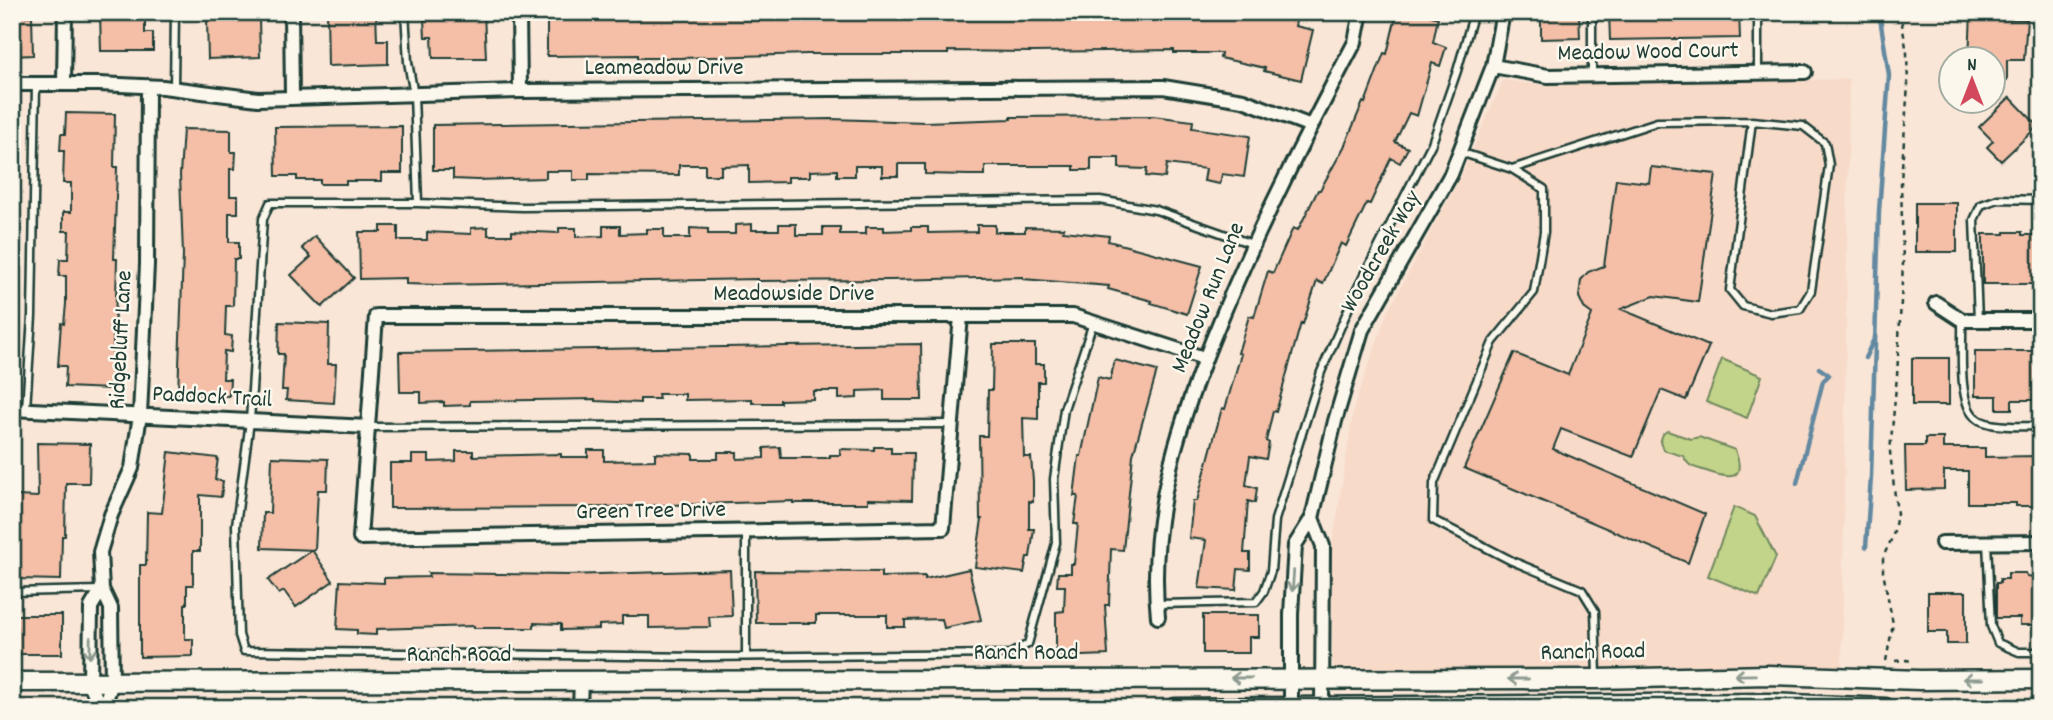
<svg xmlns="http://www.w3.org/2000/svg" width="2053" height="720" viewBox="0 0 2053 720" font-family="Dekko,sans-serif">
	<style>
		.built { fill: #f8dac9 }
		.park { fill: #c2d489; stroke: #70885e; stroke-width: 2 }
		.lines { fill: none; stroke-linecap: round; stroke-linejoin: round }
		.stream { stroke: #6389a1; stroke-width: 4.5 }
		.building { fill: #f4bea7; stroke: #1f3d34; stroke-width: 2 }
		.lane-casing { stroke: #1f3d34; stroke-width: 11 }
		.street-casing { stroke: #1f3d34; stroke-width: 18 }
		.secondary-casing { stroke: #1f3d34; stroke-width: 23 }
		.path { stroke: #1f3d34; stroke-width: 2.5; stroke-dasharray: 5 5; stroke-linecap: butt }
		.lane { stroke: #fbf7ec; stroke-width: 6 }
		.street { stroke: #fbf7ec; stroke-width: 12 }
		.secondary { stroke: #fbf7ec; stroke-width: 18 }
		.oneway { stroke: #8d9a90 }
		.labels { text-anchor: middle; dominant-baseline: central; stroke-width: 5; stroke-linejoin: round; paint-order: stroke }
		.street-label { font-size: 24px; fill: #1f3d34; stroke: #fbf7ec }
	</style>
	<rect width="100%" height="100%" fill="#f9e6d7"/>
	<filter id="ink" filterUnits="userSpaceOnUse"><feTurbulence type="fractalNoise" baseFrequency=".0143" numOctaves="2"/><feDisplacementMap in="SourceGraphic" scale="14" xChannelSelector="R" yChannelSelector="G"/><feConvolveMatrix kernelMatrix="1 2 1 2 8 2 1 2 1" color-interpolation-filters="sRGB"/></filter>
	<g filter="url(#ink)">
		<!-- built -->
		<path class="built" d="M1849,79L1842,667L1333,671L1332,548L1354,407L1387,313L1461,176L1503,80L1541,85Z"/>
		<!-- park -->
		<path class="park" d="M1722,359L1762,376L1747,418L1706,402Z
			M1667,431L1691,439L1699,437L1735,450C1747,482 1729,479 1706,471C1702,469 1693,468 1690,465C1687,463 1685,459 1683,456L1663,450L1660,442L1663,434Z
			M1734,507L1755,516L1776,557L1759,597L1708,576Z"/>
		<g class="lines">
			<!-- stream -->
			<path class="stream" d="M1865,358L1875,337
				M1797,483L1823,381L1829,375L1819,368
				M1866,547L1871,477L1879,211L1889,75L1879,12"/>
		</g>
		<!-- building -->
		<path class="building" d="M145,12V33H153V51H101L100,13Z
			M327,12H376L377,40H388V64L328,66Z
			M433,12H484L486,58H433L432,37H425L424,20H433Z
			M570,12H586V14H613V12H1257L1277,17L1278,13L1297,17L1295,26L1313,30L1301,80L1264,71L1265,68L1220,58L1221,53H1174V50L1033,52L948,51V54H807L680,58H638V55L547,56V16H570Z
			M1397,12H1419L1438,18L1433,42L1446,47L1440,66L1432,63L1417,116L1409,113L1395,142L1408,148L1400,163L1391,158L1370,204L1367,203L1346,246L1341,243L1323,284L1317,281L1303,324L1301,323L1276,412L1273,411L1266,441L1269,443L1266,459L1250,456L1246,485L1257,488L1255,503L1248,501L1244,553H1250V570L1238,569L1236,590L1199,588L1206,540L1189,538L1193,501H1197L1222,408L1225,409L1241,354L1238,353L1249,316L1254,317L1268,271L1273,273L1293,228L1298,230L1318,190H1320L1344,147L1363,102L1365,103L1384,53L1387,54Z
			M1541,12H1579L1580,38L1541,39Z
			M1609,12H1739L1740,38L1610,40Z
			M1971,12H2010V19H2027L2024,60H2007V80H1993V60H1969Z
			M12,16H32L33,55L12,56Z
			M259,19L260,57L208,59L207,20Z
			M2010,97L2038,126L2001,161L1987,147L1993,141L1979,127Z
			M66,113L115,114L114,167H117L114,259H117L116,298L110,389L65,387L66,366H58L61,323L64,324L66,304V276H59L60,259H68L69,231H63V212H71V183H63L64,151H60L61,134H65Z
			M1153,116L1193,121L1192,128L1250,136L1244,177L1222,174L1220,184L1204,181L1206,169L1167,164L1165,178L1146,176L1147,169L1119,168V158H1091V170H1074V166H985V175H969L925,174V164H898V176H882V166H855V176H837V170L810,171V177H788V182L749,183V165L721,166V175H705V165H679V175L589,174V180H573V171H546V178L477,180L453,179V170H433V125L831,119L925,122L1011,119V117Z
			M402,126V173H382V181H346V184H320V180H297V176H276L275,127Z
			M183,129L231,130V152H236L235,169H230V196H238V213H229V242H239V259H234L233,306H226L225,335L232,336L231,352L224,351L223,379H230L229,396L178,394L183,254L180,175Z
			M1651,167L1716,174L1698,302L1654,296L1621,309L1709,346L1686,400L1661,390L1633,457L1561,429L1553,449L1705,514L1688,563L1464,468L1514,353L1568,375L1592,314L1584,308L1579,297L1581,280L1588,272L1604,266L1616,179L1649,183Z
			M1915,203H1957V252H1915Z
			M752,224V230H779V224H796V235H823V227H840V234H866V227H884V231L911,230V227H928V233L977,232V225H995V232H1025V227L1064,228L1063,231L1109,236L1108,241L1202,266L1187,314L1151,303L1152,301L1108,289L1109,286L1023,279V277L890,280L757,281V279L438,285L406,284V278L360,279L359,232H381V226H398V240H427V232L471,234V228L488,227V235H512V231L559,233V228H576V237L603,236V226H620V234L647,233V229H664V238H690V228L708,229V234H735V225Z
			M2005,232H2022V235H2041V284H1983V234H2005Z
			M315,236L354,278L322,307L291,275L311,257L302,248Z
			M279,322L329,324L328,364H336L334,403L286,400L287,390H282L284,354H278Z
			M921,344L922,400H884V390L857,391V398L839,399V391H813V399L780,400V403H752V399L685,400V394H658L659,399H640V403L595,401V399L470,401V405L444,406V402L421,403V392H400L399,352Z
			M993,344H1035V364H1044V382H1038V419L1023,418L1024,457H1031L1033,481V502L1029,501V529H1034L1030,557H1027L1024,573L975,567L982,519H980L979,436H987L988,390H992Z
			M1975,351H2041V400H2012V409H1997V396H1975Z
			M1912,358H1949V405H1912Z
			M1115,360L1157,371L1133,455L1123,550L1111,549L1109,605H1105L1108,655L1056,657V612L1064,611L1065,586H1057L1058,573H1071V564H1074L1078,524H1074L1078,496H1074L1079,456H1081L1098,377L1110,380Z
			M1925,438H1943V448H1985V457L2035,456V463H2041V506H2016V503H1968V471H1944V489L1906,490L1905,446H1925Z
			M37,443L90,444L89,483H66L65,536H62L61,580L18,579V559L12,558L13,518H17V496L38,497Z
			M780,447L781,458H830V455H840V449L874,450V447H891V453H913L912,500L868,499V503H793V501L605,507L390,508V463H412V455H429V462L456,461V451H473V456L561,454V457H588V450H604V461L655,460V453L693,454V459H718V452H737V459L764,458V448Z
			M169,452L218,458L215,480L223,481L221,497L200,495V551H193V585H187V604H185V639H193V656L140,657V565H146L147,512L162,513Z
			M272,457L328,459L327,490H318L315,550L262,548L263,513H270Z
			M312,550L333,581L296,607L284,591L279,594L268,580Z
			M969,569L981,620L944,628L942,619L905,620V627H887V615H816V623H756L755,571L881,572V577L925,576V579Z
			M730,570L732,616L709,617L710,627L649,628V616H622V624L599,625V629L561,630V624L534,623V628H474V626L376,629V635L357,634V630L337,629L340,581L384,583V578L429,577L428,573L567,575Z
			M2008,573H2026L2027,576L2035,577L2036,589L2039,590V625H2020V618H1996V583H2000V579H2008Z
			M1928,592H1966V644H1947V632H1928Z
			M12,615H62V654H17V633H12Z
			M1203,615H1259V637H1249V653H1203Z"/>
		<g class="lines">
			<!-- lane casing -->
			<g class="lane-casing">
				<path id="lane" d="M405,12L408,62L414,95L418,203
					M1592,12V75
					M1758,12V73
					M174,87L175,12
					M1460,152L1512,169L1544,189V232L1534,292L1493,342L1434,483L1433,520L1512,561L1582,590L1595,611L1597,676
					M1512,169L1657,122L1752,121L1803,126L1825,143L1829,165L1811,291L1800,309L1771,313L1743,306L1730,290L1752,121
					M1962,320C1963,345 1957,401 1975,417C1988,429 2024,426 2041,426
					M1978,320L1974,220L1981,205L1998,199L2041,200
					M1093,323L1064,409L1054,479L1056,543L1028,644L1010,654L701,657L244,651L239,635L236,525L250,421L263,219L270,203H418L523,207L1100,200L1156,210L1252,244
					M26,409L32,316L36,84
					M368,427L951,424
					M746,532V656
					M1987,542L1991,626L1998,643L2019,652H2041
					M12,592L100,590
					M1158,604L1256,602L1264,591L1271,571L1275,520L1321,372L1357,289L1432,143L1457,71L1474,12"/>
			</g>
			<!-- street casing -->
			<g class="street-casing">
				<path id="street" d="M291,12L292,96
					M519,12L520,91
					M1493,66L1548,76L1805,72
					M12,84H99L163,87L258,99L520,91L1163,87L1243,100L1311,126
					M64,84L65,12
					M1936,303L1962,320H2041
					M961,316L943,528L360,538L376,316H1073L1204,358
					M12,409L368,427
					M1312,518L1323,546L1322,706
					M1942,543L2041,542
					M1158,617C1147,514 1182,413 1221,319C1260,224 1307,133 1355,42L1361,12
					M1291,706V614L1295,545L1312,518L1335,421L1362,330L1451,174L1493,66L1503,12
					M100,708L90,683L91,607L102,589
					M103,708L112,683L111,608L102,589L100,552L111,515L132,468L140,415L147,264L148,86
					M580,708L581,680"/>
			</g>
			<!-- secondary casing -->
			<g class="secondary-casing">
				<path id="secondary" d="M12,682L1597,679L1768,675L1920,680L2041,679
					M1175,708L1768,703L1885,708"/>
			</g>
			<!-- path -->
			<path class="path" d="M1886,661L1893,624L1883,572V557L1893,536L1897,514L1890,452L1897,376L1903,264L1901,181L1908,85L1907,53L1900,12
				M1895,661L1907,660L1913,662
				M1931,708V697"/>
			<!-- lane -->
			<use href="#lane" class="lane"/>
			<!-- street -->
			<use href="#street" class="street"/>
			<!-- secondary -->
			<use href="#secondary" class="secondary"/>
		</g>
		<!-- one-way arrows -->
		<defs><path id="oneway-shaft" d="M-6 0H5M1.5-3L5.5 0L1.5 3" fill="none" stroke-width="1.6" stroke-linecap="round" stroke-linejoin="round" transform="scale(1.75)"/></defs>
		<g class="oneway">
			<use href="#oneway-shaft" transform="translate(1293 581) rotate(94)"/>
			<use href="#oneway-shaft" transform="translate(90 648) rotate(91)"/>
			<use href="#oneway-shaft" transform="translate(1745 675) rotate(179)"/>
			<use href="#oneway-shaft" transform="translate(1241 678) rotate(180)"/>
			<use href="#oneway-shaft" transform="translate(1518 679) rotate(-180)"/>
			<use href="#oneway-shaft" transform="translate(1973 679) rotate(180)"/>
		</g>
	</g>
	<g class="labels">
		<!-- street labels -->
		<g class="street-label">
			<text transform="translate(1648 53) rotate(-1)">Meadow Wood Court</text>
			<text x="664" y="69">Leameadow Drive</text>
			<text transform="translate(1382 252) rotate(-60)">Woodcreek Way</text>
			<text x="794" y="295">Meadowside Drive</text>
			<text transform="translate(1209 298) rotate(-68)">Meadow Run Lane</text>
			<text transform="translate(122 340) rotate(-87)">Ridgebluff Lane</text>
			<text transform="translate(212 398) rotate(3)">Paddock Trail</text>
			<text transform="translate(651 512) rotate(-1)">Green Tree Drive</text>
			<text transform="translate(1593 653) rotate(-1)">Ranch Road</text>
			<text x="1026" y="654">Ranch Road</text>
			<text x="459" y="656">Ranch Road</text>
		</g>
	</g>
	<!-- margin -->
	<rect width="2053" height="720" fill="none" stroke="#fbf7ec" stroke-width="42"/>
	<rect x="21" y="21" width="2011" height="678" fill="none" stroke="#1f3d34" stroke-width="2.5" filter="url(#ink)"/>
	<!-- north arrow -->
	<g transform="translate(1972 80)"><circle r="33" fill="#fbf7ec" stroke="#a3ada2" stroke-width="2"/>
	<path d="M0-5L12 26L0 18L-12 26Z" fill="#d1495b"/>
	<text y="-10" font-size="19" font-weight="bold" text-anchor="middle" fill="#1f3d34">N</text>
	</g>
</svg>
